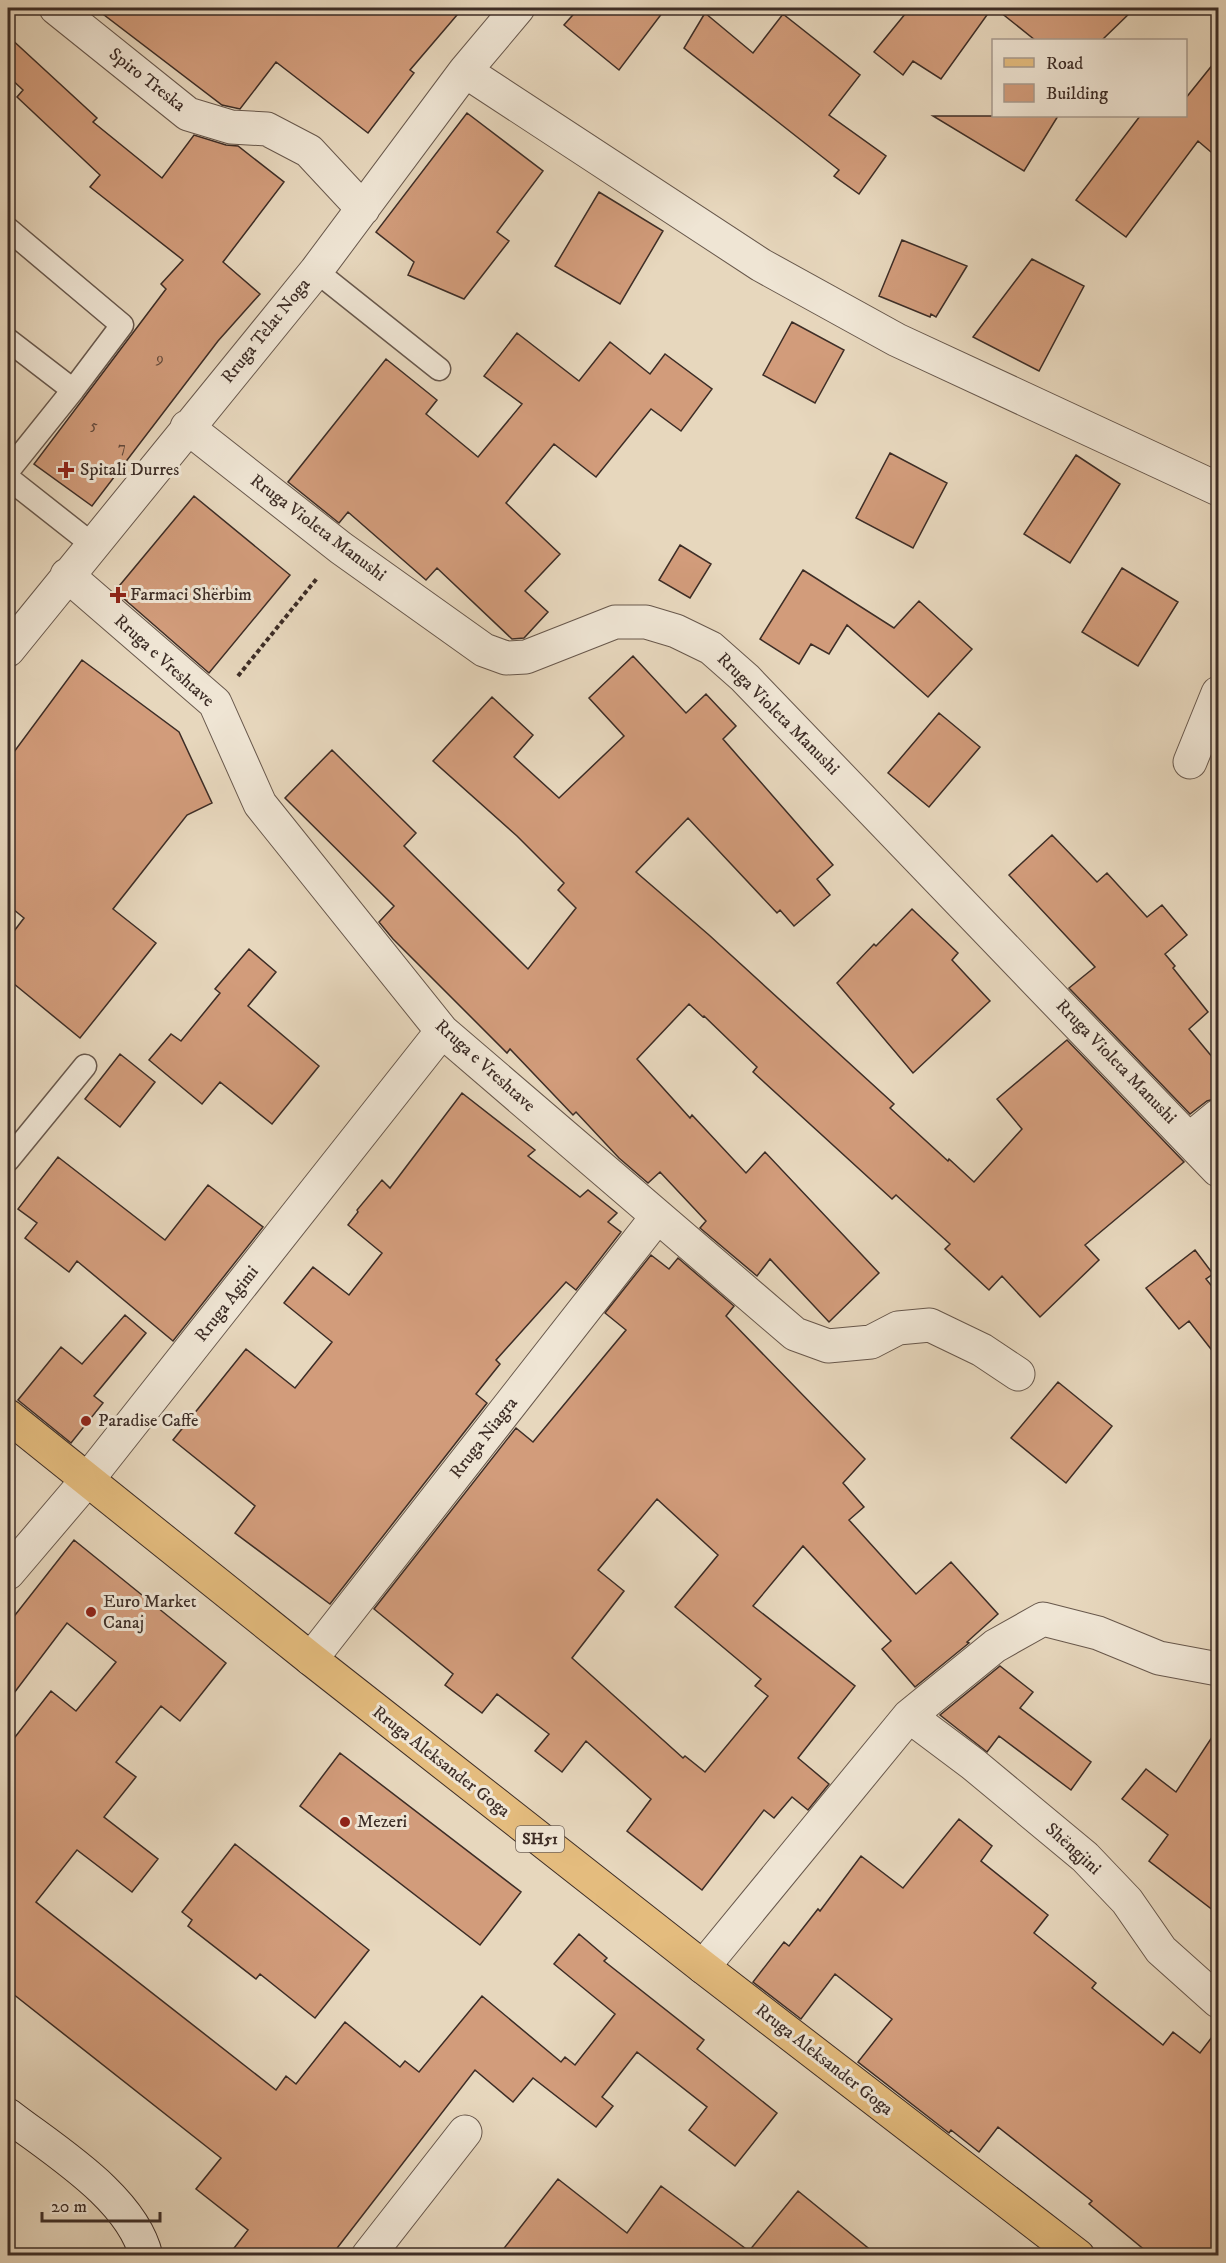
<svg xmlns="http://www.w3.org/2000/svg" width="1226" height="2263" viewBox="0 0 1226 2263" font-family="'IM FELL DW Pica',serif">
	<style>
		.building { fill: #d29c7b; stroke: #3d2d26; stroke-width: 1.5; fill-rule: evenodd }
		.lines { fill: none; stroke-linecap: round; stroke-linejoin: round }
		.lane-casing { stroke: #68584c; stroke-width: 25 }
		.street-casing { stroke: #68584c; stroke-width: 35 }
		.secondary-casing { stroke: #3d2d26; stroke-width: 35 }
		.primary-casing { stroke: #3d2d26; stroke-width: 35 }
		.path { stroke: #3d2d26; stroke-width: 4; stroke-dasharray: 4.5 3; stroke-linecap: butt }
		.lane { stroke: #efe5d4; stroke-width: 22 }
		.street { stroke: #efe5d4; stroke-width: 33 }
		.secondary { stroke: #efe5d4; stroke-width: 33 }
		.primary { stroke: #e4bc7e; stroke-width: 33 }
		.poi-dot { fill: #8f2418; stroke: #efe5d4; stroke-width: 2 }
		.labels { text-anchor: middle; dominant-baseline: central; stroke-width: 6; stroke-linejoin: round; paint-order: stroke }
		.number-label { font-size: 15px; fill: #62493b }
		.shield { fill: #efe5d4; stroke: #72645a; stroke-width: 1.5 }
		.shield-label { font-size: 16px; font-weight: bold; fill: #3d2d26 }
		.street-label { font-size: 18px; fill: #3d2d26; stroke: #efe5d4 }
		.poi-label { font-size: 18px; fill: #3d2d26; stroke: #efe5d4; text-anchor: start }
	</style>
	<rect width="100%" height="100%" fill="#e7d7bd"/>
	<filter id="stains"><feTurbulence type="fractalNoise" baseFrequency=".00333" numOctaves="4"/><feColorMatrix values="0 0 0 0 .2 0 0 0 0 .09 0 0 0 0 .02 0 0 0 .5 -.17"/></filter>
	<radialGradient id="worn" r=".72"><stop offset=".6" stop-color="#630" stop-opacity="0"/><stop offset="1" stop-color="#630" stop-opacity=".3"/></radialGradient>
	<!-- building -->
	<path class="building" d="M95,8H463L410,70L414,73L368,133L276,62L240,109L222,105Z
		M579,8H666L619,70L564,25Z
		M910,8H992L941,79L913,61L903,75L874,52Z
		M995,8H1135L1102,40H1035Z
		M705,13L753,53L783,14L860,75L829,115L886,156L859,194L834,176L839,170L684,48Z
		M8,36L97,118L93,122L162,178L194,135L226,145L238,146L284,182L223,262L260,294L218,341L92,506L34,464L166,289L161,284L183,260L90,187L100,175L17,97L23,90L8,76Z
		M1218,58V158L1198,141L1126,237L1076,200L1140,116H1185V99Z
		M467,113L543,171L497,232L509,241L464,299L408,275L414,262L376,232Z
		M933,116H1058L1024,171Z
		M599,192L663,231L620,304L555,266Z
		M902,240L967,266L936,317L931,314L930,317L879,296Z
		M1032,259L1084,286L1039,371L973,337Z
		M792,322L844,350L815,403L763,375Z
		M517,333L579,381L610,342L650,374L665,354L712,389L681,431L651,409L596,477L554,444L506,503L560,554L525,591L548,612L524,638L512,639L437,568L426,580L348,512L339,523L288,482L386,359L437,400L426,414L478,457L522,404L484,376Z
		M890,453L947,483L913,548L856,518Z
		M1076,455L1120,484L1070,563L1024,534Z
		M194,496L290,575L209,673L115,591Z
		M680,545L711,564L690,598L659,580Z
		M1122,568L1178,602L1138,666L1082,632Z
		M803,570L894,628L919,601L972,649L928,697L847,625L829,654L811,644L799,664L760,639Z
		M633,656L686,713L706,694L736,726L723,739L833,865L817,879L830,895L794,926L780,910L777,913L688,818L636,872L709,935L894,1104L890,1108L948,1161L949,1159L974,1182L1022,1129L997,1099L1067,1040L1184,1162L1085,1245L1099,1260L1040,1317L1002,1276L989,1290L945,1249L950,1244L896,1195L892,1199L753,1072L757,1067L704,1016L703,1017L689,1004L637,1059L690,1118L692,1115L746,1173L765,1152L879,1273L829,1322L770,1259L757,1276L700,1228L706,1221L660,1172L648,1183L619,1158L576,1112L573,1115L510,1049L507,1053L393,939L379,922L394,906L285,798L332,750L416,833L404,846L528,969L576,908L558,890L564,883L517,836L433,761L492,697L533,735L514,757L559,798L624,736L589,698Z
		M82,660L179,732L212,803L187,815L113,909L156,943L80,1038L8,979V939L24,918L8,905V760Z
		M939,713L980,747L929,807L888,773Z
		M1052,835L1097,882L1107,873L1147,917L1162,905L1187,935L1165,954L1175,966L1173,968L1208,1012L1189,1029L1218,1064V1098L1207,1101L1190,1114L1069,988L1095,967L1009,875Z
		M912,909L958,953L952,960L990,1001L913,1073L837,983L874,944L876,946Z
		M249,949L276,972L248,1006L319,1066L272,1124L220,1082L202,1104L149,1060L171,1034L181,1041L220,993L215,989Z
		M120,1054L155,1082L120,1127L85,1099Z
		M462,1093L535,1150L528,1156L580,1197L588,1190L617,1213L608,1222L621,1232L576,1290L566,1282L496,1360L500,1364L476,1394L487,1403L330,1604L235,1533L255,1506L173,1440L246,1349L295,1388L332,1342L284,1303L313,1267L349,1295L382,1253L348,1225L358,1212L357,1210L382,1180L390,1188Z
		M58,1157L165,1240L208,1185L263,1227L173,1341L77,1261L69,1272L25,1238L37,1223L18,1209Z
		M1195,1250L1213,1274L1206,1279L1218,1294V1358L1189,1321L1179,1329L1146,1288Z
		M651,1255L669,1269L678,1258L734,1306L726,1316L865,1459L843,1483L864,1507L849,1520L916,1594L951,1562L998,1614L967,1642L969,1643L915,1687L882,1649L891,1641L803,1546L753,1606L855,1686L798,1758L829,1784L808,1810L792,1797L774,1818L764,1810L702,1890L627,1831L651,1799L586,1741L562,1772L535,1751L549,1734L497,1694L482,1713L445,1685L453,1674L374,1609L516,1428L533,1442L626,1330L605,1313ZM657,1499L718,1555L675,1607L761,1679L755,1686L768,1696L705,1772L685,1756L683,1758L572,1658L624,1591L598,1570Z
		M125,1315L146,1333L94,1396L103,1403L71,1443L18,1400L61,1347L82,1364Z
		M1058,1382L1112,1426L1066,1483L1011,1438Z
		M74,1540L226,1663L180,1721L161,1706L116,1762L136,1777L104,1817L158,1859L132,1892L77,1850L36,1902L276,2090L286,2076L296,2084L345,2022L400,2067L405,2061L419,2072L482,1996L561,2062L565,2057L575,2065L615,2014L554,1964L579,1934L607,1958L604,1961L704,2040L697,2049L777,2113L735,2166L689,2130L707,2107L637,2052L602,2097L613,2106L596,2127L533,2078L513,2102L475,2070L331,2256H228L248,2230L196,2189L221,2158L8,1990V1746L51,1691L76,1711L116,1662L67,1623L8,1701V1624Z
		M1000,1666L1033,1692L1020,1708L1091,1762L1071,1790L999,1736L987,1752L940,1715Z
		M1218,1728V1914L1149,1861L1168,1835L1122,1799L1146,1769L1176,1792Z
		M340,1753L521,1892L480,1945L300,1806Z
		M959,1819L992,1846L981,1861L1048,1915L1034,1933L1096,1983L1092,1988L1163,2045L1173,2032L1200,2053L1218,2029V2256H1152L1089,2204L1092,2201L998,2127L979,2152L951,2130L949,2133L858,2062L892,2019L835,1974L801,2019L753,1982L784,1942L789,1946L818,1909L820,1911L861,1856L903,1888Z
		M235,1844L369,1950L315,2018L260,1974L256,1979L188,1926L192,1920L182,1912Z
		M558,2179L627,2233L661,2186L749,2251L798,2191L878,2256H498Z"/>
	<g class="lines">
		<!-- lane casing -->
		<g class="lane-casing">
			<path id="lane" d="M8,229L122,325L73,390
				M316,271L439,369
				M8,340L73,390L8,471
				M8,478L93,545
				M8,1160L85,1066"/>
		</g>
		<!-- street casing -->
		<g class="street-casing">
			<path id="street" d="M56,8L188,114L231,127L267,129L309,151L363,209
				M465,71L761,265L897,340L1218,489
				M187,427L341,548L484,650L506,658L526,657L615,622H646L676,631L711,648L745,678L1218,1170
				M67,575L215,703L260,804L442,1031L795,1334L828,1346L871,1342L898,1328L930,1325L982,1350L1018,1374
				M8,650L316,271L465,71L518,8
				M1190,762L1218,693
				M1190,1139L1218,1116
				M8,1573L88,1479L442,1031
				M311,1659L657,1217
				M909,1716L973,1764L1085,1857L1127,1901L1161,1950L1218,2001
				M703,1967L909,1716L995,1646L1043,1619L1098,1633L1159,1658L1218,1669
				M368,2256L465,2132"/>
		</g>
		<!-- secondary casing -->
		<g class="secondary-casing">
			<path id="secondary" d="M8,2115C53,2150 132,2197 146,2256"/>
		</g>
		<!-- primary casing -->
		<g class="primary-casing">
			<path id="primary" d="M8,1416L311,1659L703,1967L1078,2256"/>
		</g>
		<!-- path -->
		<path class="path" d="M238,676L318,577"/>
		<!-- lane -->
		<use href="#lane" class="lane"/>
		<!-- street -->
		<use href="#street" class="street"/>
		<!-- secondary -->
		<use href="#secondary" class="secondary"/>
		<!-- primary -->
		<use href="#primary" class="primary"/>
	</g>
	<!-- markers -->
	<g class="poi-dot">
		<path d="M63 461h6v6h6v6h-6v6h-6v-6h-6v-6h6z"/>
		<path d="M115 586h6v6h6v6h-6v6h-6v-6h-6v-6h6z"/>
		<circle cx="86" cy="1421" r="6"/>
		<circle cx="91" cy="1612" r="6"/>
		<circle cx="345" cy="1822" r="6"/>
	</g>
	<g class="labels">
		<!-- number labels -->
		<g class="number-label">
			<text x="160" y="358">9</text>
			<text x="94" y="425">5</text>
			<text x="122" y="447">7</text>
		</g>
		<!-- shield labels -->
		<rect class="shield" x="516" y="1826" width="48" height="26" rx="4.5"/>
		<g class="shield-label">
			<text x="540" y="1839">SH51</text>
		</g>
		<!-- street labels -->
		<g class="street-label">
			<text transform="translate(147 80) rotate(38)">Spiro Treska</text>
			<text transform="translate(266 331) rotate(-51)">Rruga Telat Noga</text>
			<text transform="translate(318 528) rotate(37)">Rruga Violeta Manushi</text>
			<text transform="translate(164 661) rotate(42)">Rruga e Vreshtave</text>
			<text transform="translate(778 714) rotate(45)">Rruga Violeta Manushi</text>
			<text transform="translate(1116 1062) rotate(46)">Rruga Violeta Manushi</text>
			<text transform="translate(485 1066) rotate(42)">Rruga e Vreshtave</text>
			<text transform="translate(227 1304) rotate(-52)">Rruga Agimi</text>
			<text transform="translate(484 1438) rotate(-52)">Rruga Niagra</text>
			<text transform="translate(441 1762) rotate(38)">Rruga Aleksander Goga</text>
			<text transform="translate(1073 1849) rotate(42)">Shëngjini</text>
			<text transform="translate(824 2060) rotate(38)">Rruga Aleksander Goga</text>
		</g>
		<!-- poi labels -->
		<g class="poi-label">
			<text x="80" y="470">Spitali Durres</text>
			<text x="130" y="595">Farmaci Shërbim</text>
			<text x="98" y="1421">Paradise Caffe</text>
			<text x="103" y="1602">Euro Market<tspan x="103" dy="21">Canaj</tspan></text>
			<text x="357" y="1822">Mezeri</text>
		</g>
	</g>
	<!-- margin -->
	<rect width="1226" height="2263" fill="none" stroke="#e7d7bd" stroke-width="30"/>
	<rect x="9" y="9" width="1208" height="2245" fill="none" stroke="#3d2d26" stroke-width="3"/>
	<rect x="15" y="15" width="1196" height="2233" fill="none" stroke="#3d2d26" stroke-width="1.5"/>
	<!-- legend -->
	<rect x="992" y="39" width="195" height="78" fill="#efe5d4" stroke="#a89b8e" stroke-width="1.5"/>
	<rect x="1004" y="58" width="30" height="9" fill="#e4bc7e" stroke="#a89b8e" stroke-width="1.5"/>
	<text x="1046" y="69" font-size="18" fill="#3d2d26">Road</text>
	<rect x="1004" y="84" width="30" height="18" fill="#d29c7b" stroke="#a89b8e" stroke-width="1.5"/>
	<text x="1046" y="99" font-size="18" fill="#3d2d26">Building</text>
	<!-- scale -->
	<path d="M42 2212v9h118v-9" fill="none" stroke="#3d2d26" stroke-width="3"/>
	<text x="51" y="2212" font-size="18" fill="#3d2d26" stroke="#efe5d4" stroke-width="4.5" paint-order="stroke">20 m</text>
	<rect width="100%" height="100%" filter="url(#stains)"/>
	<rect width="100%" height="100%" fill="url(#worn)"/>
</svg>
